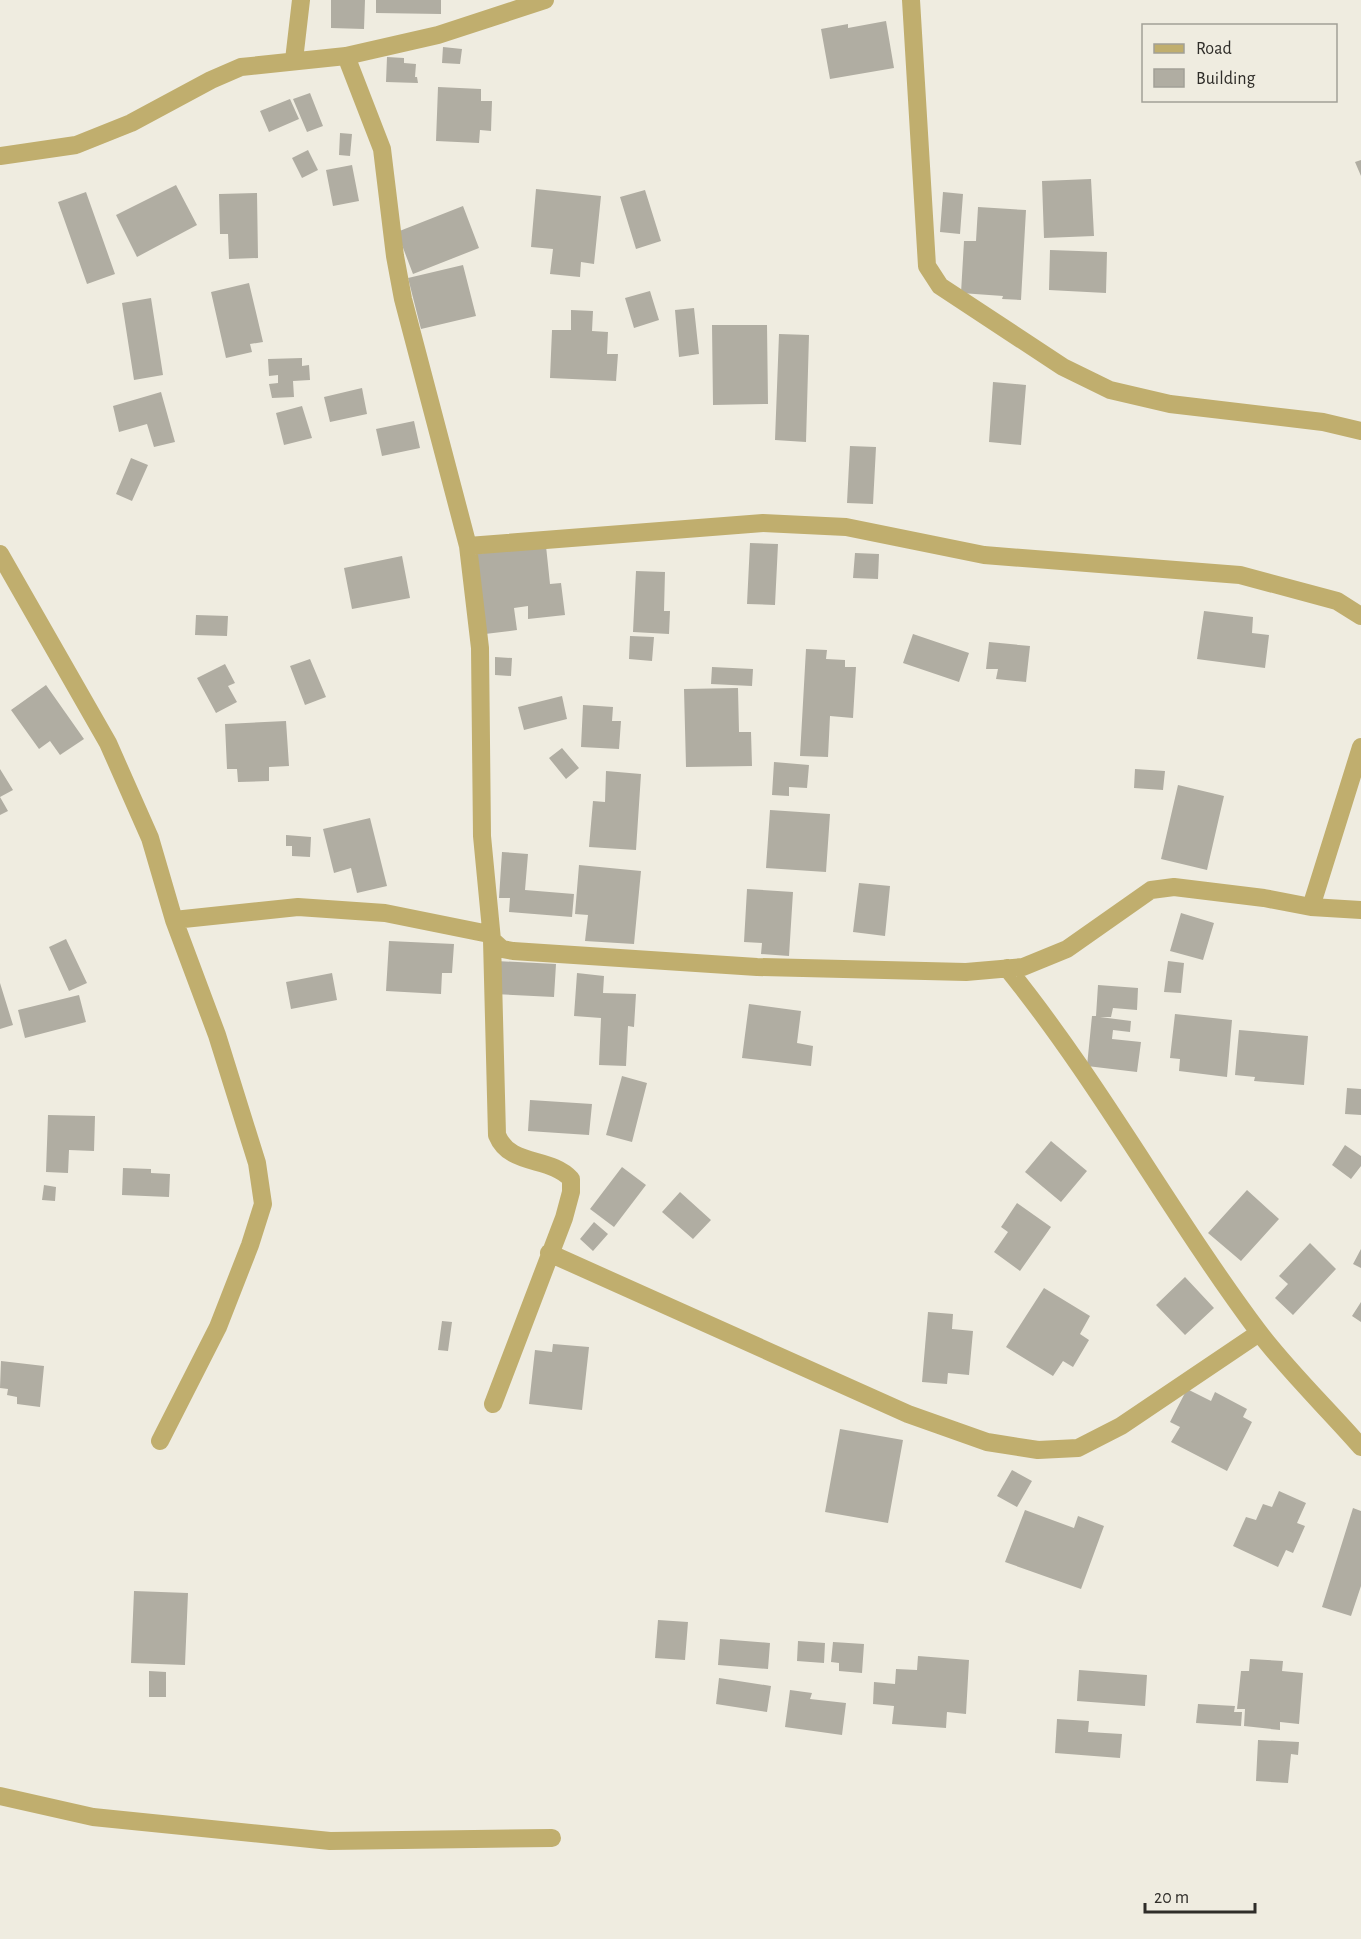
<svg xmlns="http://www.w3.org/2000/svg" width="1361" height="1939" viewBox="0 0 1361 1939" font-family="'Alegreya Sans',sans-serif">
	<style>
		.building { fill: #b0ada2 }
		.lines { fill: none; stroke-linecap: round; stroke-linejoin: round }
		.minor { stroke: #c0ae6e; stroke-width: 18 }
	</style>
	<rect width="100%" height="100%" fill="#efece0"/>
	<!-- building -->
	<path class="building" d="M331,0H365L364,29L331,28Z
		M376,0H441V14L376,13Z
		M886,21L894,68L830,79L821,29L848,24V28Z
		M443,47L462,49L460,64L442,63Z
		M387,57L404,58V63L416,64L415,77H417L418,83L386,82Z
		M438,87L481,89V101H492L491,131L480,130L479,143L436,141Z
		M310,93L323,126L307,132L293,99Z
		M290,99L299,119L269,132L260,111Z
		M340,133L352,134L350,156L339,155Z
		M308,150L318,170L302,178L292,158Z
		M1361,160V176L1355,162Z
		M352,165L359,201L333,206L326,170Z
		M1091,179L1094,236L1044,238L1042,181Z
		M176,185L197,225L137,257L116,215Z
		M536,189L601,196L594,264L581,262L580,277L550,274L553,249L531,247Z
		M645,190L661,241L636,249L620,197Z
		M86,192L115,274L87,284L58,202Z
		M943,192L963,194L960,234L940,232Z
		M257,193L258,258L229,259L228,234H220L219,194Z
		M463,206L479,248L413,274L397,232Z
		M978,207L1026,210L1021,300L1002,299L1003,296L961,293L964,241H976Z
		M1050,250L1107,252L1106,293L1049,290Z
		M463,265L476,316L421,329L408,278Z
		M249,283L263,342L250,344L252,352L226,358L211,292Z
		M650,291L659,320L634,328L625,298Z
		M151,298L163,375L134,380L122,303Z
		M694,308L699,354L679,357L675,310Z
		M571,310L593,311L592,331L608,332L607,354H618L616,381L550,378L552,330H571Z
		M712,325H767L768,404L713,405Z
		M779,334L809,335L806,442L775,440Z
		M302,358V366L309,365L310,380L293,381L294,397L272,398L269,384L278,383V375L269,376L268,359Z
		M993,382L1026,385L1021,445L989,442Z
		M362,388L367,414L330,422L324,397Z
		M161,392L175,442L154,447L147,424L119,432L113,406Z
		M302,406L312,438L284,445L276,413Z
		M414,421L420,448L382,456L376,429Z
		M850,446L876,447L873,504L847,503Z
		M131,458L148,465L132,501L116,494Z
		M750,543L778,544L775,605L747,604Z
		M546,546L550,584L561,583L565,615L528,619V606L514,608L517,630L485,634L476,554Z
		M855,553L879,554L878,579L853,578Z
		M402,556L410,598L352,609L344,568Z
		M636,571L665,572L664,611H670L669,634L633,632Z
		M1204,611L1253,617L1252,633L1269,635L1265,668L1197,659Z
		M196,615L228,616L227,636L195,635Z
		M913,634L969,653L959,682L903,663Z
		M630,636L654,637L652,661L629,659Z
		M989,642L1030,646L1026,682L996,679L998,669H986Z
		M806,649L827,650L826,659L845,660V667H856L853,718L830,716L828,757L800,756Z
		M495,657L512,658L511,676L495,675Z
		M310,659L326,697L305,705L290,666Z
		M225,664L235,683L228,686L237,702L216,713L197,678Z
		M712,667L753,669L752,686L711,684Z
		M46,685L84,739L60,755L50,741L39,749L11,710Z
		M738,688L739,732H751L752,766L686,767L684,689Z
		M562,696L567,719L524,730L518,707Z
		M583,705L613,707L612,721H621L619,749L581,747Z
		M286,721L289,766L269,767V781L238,782L237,769H227L225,724Z
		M562,748L579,768L566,779L549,758Z
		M774,762L809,765L807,788L789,787V796L772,795Z
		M0,769L13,790L0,797L8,811L0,815Z
		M1135,769L1165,771L1163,790L1134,788Z
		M606,771L641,774L636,850L589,847L593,801L605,802Z
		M1178,785L1224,796L1207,870L1161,859Z
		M770,810L830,814L826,872L766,868Z
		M370,818L387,886L357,893L351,868L334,873L323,829Z
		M286,835L311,837L310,857L292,856V846H286Z
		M502,852L528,854L525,890L574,894L572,917L509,912L510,898H499Z
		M579,865L641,871L634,944L585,941L588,915L575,914Z
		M859,883L890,886L885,936L853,932Z
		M747,889L793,892L789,956L761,954L762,943L744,942Z
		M1181,913L1214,923L1203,960L1170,951Z
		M66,939L87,983L69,991L49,947Z
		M389,941L454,944L452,973H442L441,994L386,991Z
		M496,961L556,964L554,997L494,994Z
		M1168,961L1184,963L1181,993L1164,992Z
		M332,973L337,1000L291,1009L286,982Z
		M577,973L604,976L603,993L636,994L634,1027L628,1026L626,1066L599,1065L601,1018L574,1016Z
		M0,983L13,1025L0,1029Z
		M1098,985L1138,988L1137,1010L1113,1008L1111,1017H1100L1131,1021L1130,1032L1113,1030L1112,1039L1141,1042L1137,1072L1087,1066L1092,1016H1096Z
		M79,995L86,1022L25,1038L18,1010Z
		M749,1004L801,1011L797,1043L813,1046L811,1066L742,1058Z
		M1175,1014L1232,1020L1227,1077L1179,1071L1180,1059L1170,1058Z
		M1239,1030L1308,1036L1304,1085L1254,1081L1255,1077L1235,1075Z
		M622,1076L647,1083L632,1142L606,1135Z
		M1347,1088L1361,1089V1115L1345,1114Z
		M530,1100L592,1104L589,1135L528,1131Z
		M48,1115L95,1116L94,1151L69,1150L68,1173L46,1172Z
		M1051,1141L1087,1171L1061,1202L1025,1172Z
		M1345,1145L1361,1156V1166L1351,1179L1332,1165Z
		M622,1167L646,1185L614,1227L590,1209Z
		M123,1168L151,1169V1173L170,1174L169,1197L122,1195Z
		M44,1185L56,1187L55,1201L42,1200Z
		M1247,1190L1279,1219L1241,1261L1208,1233Z
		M680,1192L711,1220L693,1239L662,1212Z
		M1017,1203L1051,1227L1020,1271L994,1252L1008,1232L1001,1227Z
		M594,1222L608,1234L593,1251L580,1239Z
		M1310,1243L1336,1269L1293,1315L1275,1298L1288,1284L1279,1276Z
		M1361,1249V1268L1353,1264Z
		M1185,1277L1214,1308L1185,1335L1156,1305Z
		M1044,1288L1090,1316L1080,1334L1089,1340L1073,1367L1063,1361L1053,1376L1006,1347Z
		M1361,1302V1322L1352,1316Z
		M928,1312L953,1314L952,1329L973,1331L969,1375L948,1373L947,1384L922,1382Z
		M442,1321L452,1322L448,1351L438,1350Z
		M553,1344L589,1347L582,1410L529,1404L535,1350L552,1352Z
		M1,1361L44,1366L40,1407L17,1404V1397L7,1395L8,1389L0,1388Z
		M1187,1389L1211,1401L1215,1392L1247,1409L1243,1417L1252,1422L1227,1471L1171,1442L1180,1427L1170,1422Z
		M840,1429L903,1440L888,1523L825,1512Z
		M1012,1470L1032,1481L1017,1507L997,1496Z
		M1279,1491L1306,1503L1297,1523L1305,1526L1293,1553L1286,1550L1278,1567L1233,1546L1246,1517L1256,1520L1263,1504L1272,1507Z
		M1353,1508L1361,1511V1586L1351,1616L1322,1607Z
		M1025,1510L1074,1528L1078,1516L1104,1526L1081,1589L1005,1562Z
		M134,1591L188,1593L185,1665L131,1663Z
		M658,1620L688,1622L685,1660L655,1658Z
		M720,1639L770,1643L768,1669L718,1665Z
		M798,1641L825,1643L824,1663L797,1661Z
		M833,1642L864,1644L862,1673L839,1671V1663L831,1662Z
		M918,1656L969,1660L966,1714L947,1712L946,1728L892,1724L894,1706L873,1704L874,1682L895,1684L896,1669L917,1670Z
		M1250,1659L1283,1661L1282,1671L1303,1673L1299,1724L1280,1722V1730L1244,1726L1245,1709H1237L1241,1671H1249Z
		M1079,1670L1147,1675L1145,1706L1077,1701Z
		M149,1671L166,1672V1697H149Z
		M719,1678L771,1686L767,1712L716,1704Z
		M790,1690L812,1693L810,1699L846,1703L842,1735L785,1727Z
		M1198,1704L1235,1706L1234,1712H1242L1241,1726L1196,1723Z
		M1057,1719L1089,1721L1088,1732L1122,1734L1120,1758L1055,1753Z
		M1258,1740L1299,1742L1298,1755L1291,1754L1288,1783L1256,1781Z"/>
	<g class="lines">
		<!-- minor -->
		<path class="minor" d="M911,0L927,266L940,286L1063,367L1110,390L1170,404L1323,422L1361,431
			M346,56L382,149L395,256L403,299L468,546L480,648L482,836L492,940L502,949L513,951L757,967L966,972L1023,967L1067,949L1151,890L1174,887L1264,898L1311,907L1361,910
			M294,60L301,0
			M0,156L76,145L131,123L211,80L241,67L346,56L438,35L545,0
			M468,546L763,523L846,527L984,555L1240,575L1337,601L1361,616
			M0,554L108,743L150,838L174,920L217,1035L257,1163L263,1204L250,1245L218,1327L160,1441
			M1311,907L1361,747
			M174,920L298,907L385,913L489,934
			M492,940L497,1135C510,1167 550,1156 571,1179V1192L564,1218L493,1404
			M1007,968C1100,1083 1170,1213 1258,1331C1289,1372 1327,1408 1361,1447
			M549,1253L908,1414L987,1442L1038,1450L1078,1448L1121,1426L1259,1333
			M0,1796L93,1817L330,1841L552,1838"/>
	</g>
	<!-- legend -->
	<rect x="1142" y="24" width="195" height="78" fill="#efece0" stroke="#a2a097" stroke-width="1.5"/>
	<rect x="1154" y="44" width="30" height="9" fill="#c0ae6e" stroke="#a2a097" stroke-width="1.5"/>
	<text x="1196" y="54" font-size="18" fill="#2f2d29">Road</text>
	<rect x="1154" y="69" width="30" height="18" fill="#b0ada2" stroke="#a2a097" stroke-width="1.5"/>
	<text x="1196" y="84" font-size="18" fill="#2f2d29">Building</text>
	<!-- scale -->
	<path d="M1145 1903v9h110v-9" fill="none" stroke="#2f2d29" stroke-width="3"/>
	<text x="1154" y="1903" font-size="18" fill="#2f2d29" stroke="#efece0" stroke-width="4.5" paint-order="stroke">20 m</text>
</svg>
